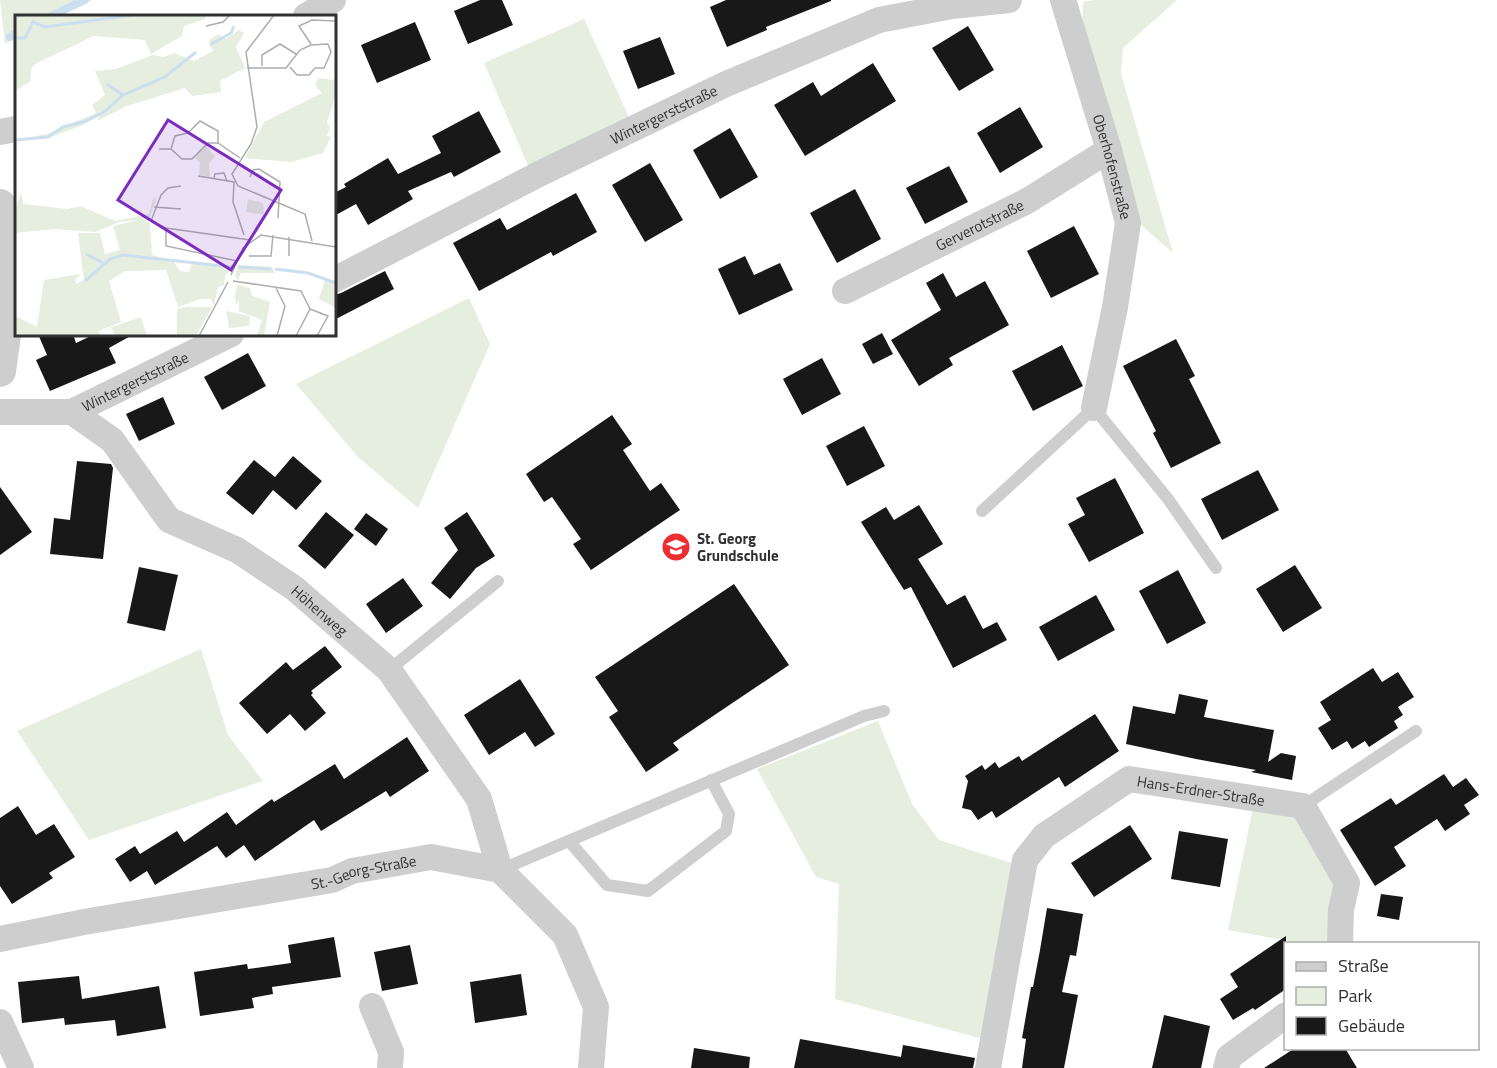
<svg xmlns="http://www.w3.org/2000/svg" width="1497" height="1068" viewBox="0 0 1497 1068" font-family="'Titillium Web',sans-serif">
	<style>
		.green { fill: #e6eedf }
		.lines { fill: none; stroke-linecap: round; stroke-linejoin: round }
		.stream { stroke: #cbdfef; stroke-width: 8 }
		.building { fill: #181818 }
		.service { stroke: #cecece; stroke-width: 12 }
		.minor { stroke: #cecece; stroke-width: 26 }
		.tertiary { stroke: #cecece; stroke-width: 32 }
		.labels { text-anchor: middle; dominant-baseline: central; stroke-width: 6; stroke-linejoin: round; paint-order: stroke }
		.street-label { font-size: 15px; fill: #313131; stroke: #fff }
		.poi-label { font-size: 15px; font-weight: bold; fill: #313131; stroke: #fff; text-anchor: start }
		.inset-river { fill: none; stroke: #cbdfef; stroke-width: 3 }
		.inset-road { fill: none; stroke: #adadad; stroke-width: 1.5 }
		.view { fill: #7b2cbf; fill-opacity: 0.15; stroke: #7b2cbf; stroke-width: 3 }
		.inset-edge { fill: none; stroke: #313131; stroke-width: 3 }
	</style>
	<rect width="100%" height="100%" fill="#fff"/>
	<!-- green -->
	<path class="green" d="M0,0H92L59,16H16V38L5,44Z
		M1095,0H1177L1123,48L1121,74L1173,253L1141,225L1126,171L1082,34L1083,2Z
		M584,19L629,117L529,168L484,63Z
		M469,298L490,344L418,508L358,457L296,384Z
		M201,649L228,735L263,781L89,840L17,731Z
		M878,721L912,804L939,840L1015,864L983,1039L835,999L839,884L816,877L757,769Z
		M1253,807L1297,813L1337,884L1328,943H1300L1228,930Z"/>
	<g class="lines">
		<!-- stream -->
		<path class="stream" d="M51,16L85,0
			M10,37L16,33"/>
	</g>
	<!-- building -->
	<path class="building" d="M480,0H502L513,25L468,44L454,11Z
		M726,0H831V1L766,27L767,30L727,47L710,7Z
		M415,22L431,60L377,83L361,45Z
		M968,26L994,70L959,91L932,48Z
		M660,37L675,74L638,89L623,51Z
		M873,63L896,101L805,156L774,105L813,82L821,96Z
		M1020,107L1043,147L1000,173L977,133Z
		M479,111L501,152L454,177L451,172L408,191L413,199L368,225L356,204L334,216V193L346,187L344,184L388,158L398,174L441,153L432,136Z
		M730,128L758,177L720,199L693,150Z
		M650,163L683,220L645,242L612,185Z
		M949,166L968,202L925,224L906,188Z
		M855,189L881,239L837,263L810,213Z
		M576,193L597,232L553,256L551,252L479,291L453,243L500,218L507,230Z
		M1074,226L1099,274L1051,298L1027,251Z
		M745,256L754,275L780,263L793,290L739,315L718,269Z
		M385,271L394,289L334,320V295L341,293Z
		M943,273L956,297L985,281L1009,325L949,358L953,365L919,386L891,340L941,310L926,283Z
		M882,333L893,354L873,364L862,344Z
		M38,334H73L76,343L95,334H134L109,348L116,363L50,391L36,360L47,355Z
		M1176,339L1195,376L1189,379L1221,443L1171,468L1153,433L1156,431L1123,366Z
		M1062,345L1083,386L1033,411L1012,371Z
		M248,353L266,386L222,410L204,377Z
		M822,358L841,394L802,415L783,379Z
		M163,397L175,424L139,441L126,414Z
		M612,415L632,444L623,450L650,491L661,483L680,510L591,570L573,544L581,539L552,497L544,502L526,474Z
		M864,426L885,466L847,486L826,446Z
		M293,456L322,481L296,510L273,490L253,515L226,493L254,460L275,477Z
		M77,461L111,464L113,468L103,559L50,554L54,518L70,520Z
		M1258,470L1279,510L1222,540L1201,499Z
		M1115,478L1144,533L1089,562L1068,524L1085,515L1076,498Z
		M0,487L32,532L0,555Z
		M919,505L943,544L918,559L947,605L965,595L983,629L997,622L1007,640L953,668L911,587L904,590L861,522L886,507L894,520Z
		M326,512L354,535L325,569L298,546Z
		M467,512L495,556L476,568L450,599L431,583L458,550L444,528Z
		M366,513L388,529L376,546L354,529Z
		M1295,565L1322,608L1283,632L1256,589Z
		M139,567L178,575L165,631L127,623Z
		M1178,570L1206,623L1167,644L1139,591Z
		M403,578L423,606L386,633L366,604Z
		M734,584L789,665L673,743L679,750L646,772L609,717L618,711L595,677Z
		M1096,595L1115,630L1058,661L1039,627Z
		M325,646L342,667L311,691L313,693L311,695L326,713L305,731L290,714L267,734L239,703L286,662L293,670Z
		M1373,668L1382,682L1398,672L1414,697L1398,707L1403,715L1394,721L1398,728L1369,747L1365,741L1352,749L1347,741L1332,750L1318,728L1331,720L1320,702Z
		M520,679L555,734L535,747L525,732L489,755L464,715Z
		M1179,694L1208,700L1204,717L1274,730L1268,762L1281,753L1296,756L1292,780L1251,772L1256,770L1196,759L1126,744L1133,706L1175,714Z
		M1095,714L1119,751L1065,787L1059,777L996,818L992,811L978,820L971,810L962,808L968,781L965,776L982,765L985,770L995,762L999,768L1019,756L1022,761Z
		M407,737L429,771L390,797L386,791L321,831L314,820L255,861L244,845L226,858L217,846L155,885L147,871L130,882L115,859L135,846L140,854L177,831L184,842L227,812L236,825L272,799L274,802L335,764L344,779Z
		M1444,774L1453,787L1466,778L1479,795L1464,805L1470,814L1445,831L1437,819L1394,847L1406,866L1375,886L1340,830L1391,798L1396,805Z
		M18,806L36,835L54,824L75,857L49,873L53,878L12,904L0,886V818Z
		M1130,825L1152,859L1094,897L1071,863Z
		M1179,831L1228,839L1220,887L1171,879Z
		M1381,894L1403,897L1399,920L1377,916Z
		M1047,908L1083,914L1076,956L1070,955L1062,992L1078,995L1064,1068H1022L1026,1039L1022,1038L1031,987H1033L1040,950Z
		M1286,936V989L1255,1010L1253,1008L1233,1020L1220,999L1238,987L1230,974Z
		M334,937L341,977L272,987L273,994L252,998L254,1008L200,1016L194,972L247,964L248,969L291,963L288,945Z
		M410,945L418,984L382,991L374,952Z
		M521,974L527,1015L475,1023L470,982Z
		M79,976L82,999L159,986L166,1028L117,1036L115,1020L65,1025L64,1018L22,1023L18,982Z
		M1164,1015L1210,1026L1201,1068H1152Z
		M800,1039L901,1057L903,1045L975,1058L973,1068H794Z
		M694,1048L750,1057L749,1068H691Z
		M1295,1048H1345L1357,1068H1264Z"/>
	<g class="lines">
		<!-- service -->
		<path class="service" d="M982,511L1094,408L1168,499L1216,568
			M389,670L498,581
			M1303,806L1416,731
			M569,841L607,885L648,891L726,831L729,814L711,780
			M500,870L864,716L884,711"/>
		<!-- minor -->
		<g class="minor">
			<path id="s1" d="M1063,0L1109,150L1128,223L1115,307L1094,408"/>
			<path d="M306,16L333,0"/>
			<path d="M0,132L16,129"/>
			<path id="s2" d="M334,280L541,173L726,84L879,20L952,6L1009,0"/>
			<path id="s3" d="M845,291L1027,201L1109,150"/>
			<path id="s4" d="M0,412H72L231,334"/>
			<path id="s5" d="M72,412L112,440L169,520L237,550L294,588L389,670L479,799L500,870"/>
			<path id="s6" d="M0,939L84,922L332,880L352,871L431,857L500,870L565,935L596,1007L591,1068"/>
			<path d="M372,1006L391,1052L390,1068"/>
			<path d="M0,1022L21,1068"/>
			<path id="s7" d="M988,1068L1025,860L1044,836L1129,779L1303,806L1347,883L1341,910L1340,944"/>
			<path d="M1226,1068L1229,1057L1286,1015"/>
		</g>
		<!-- tertiary -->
		<path class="tertiary" d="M0,205L11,290L0,371"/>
	</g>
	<!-- icons -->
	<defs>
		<g id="school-disc" transform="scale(1.5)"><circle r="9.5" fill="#ee2d30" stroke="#fff"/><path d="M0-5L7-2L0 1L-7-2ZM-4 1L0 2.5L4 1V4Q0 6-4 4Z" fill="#fff"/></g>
	</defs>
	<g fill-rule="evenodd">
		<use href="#school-disc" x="676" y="547"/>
	</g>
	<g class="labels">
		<!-- street labels -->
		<g class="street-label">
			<text stroke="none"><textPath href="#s2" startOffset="369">Wintergerststraße</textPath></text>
			<text stroke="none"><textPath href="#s1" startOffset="174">Oberhofenstraße</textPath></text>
			<text stroke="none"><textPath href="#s3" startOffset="150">Gerverotstraße</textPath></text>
			<text stroke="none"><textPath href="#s4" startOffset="142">Wintergerststraße</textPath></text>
			<text stroke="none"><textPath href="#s5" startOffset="324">Höhenweg</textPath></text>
			<text stroke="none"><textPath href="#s7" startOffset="417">Hans-Erdner-Straße</textPath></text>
			<text stroke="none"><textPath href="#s6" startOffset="370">St.-Georg-Straße</textPath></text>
		</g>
		<!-- poi labels -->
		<g class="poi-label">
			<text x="697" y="538">St. Georg<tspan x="697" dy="17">Grundschule</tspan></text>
		</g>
	</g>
	<!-- overview -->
	<g transform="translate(15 15)">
		<rect width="321" height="321" fill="#fff"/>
		<path d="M0,0H190V4L169,11L167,21L136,39L130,25L79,21L22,48L17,52L15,67L0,76ZM224,15L229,18L221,32L230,53L205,66L206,77L177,81L170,73L112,91L82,106L86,98L68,110L36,122L0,125L32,119L81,98L77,90L90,80L80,56L101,54L138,40L149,42L159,38L179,46L198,36L194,25L204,19L211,24ZM321,58V80L312,107L315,113L312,121L316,122L308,138L276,147L230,143L249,107L307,78L300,70L303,63L318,65ZM191,131L200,141L194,149L195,162L184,160L185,148L180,143ZM6,177L8,189L53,194L66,191L100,206L134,199L139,181L141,185L134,204L104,207L80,217L40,214L0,218V196ZM233,184L248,188L249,200L231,197ZM128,204L135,208L137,240L158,246L165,256L174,257L177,248L217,252L210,261L209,270L203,272L199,290L195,284H185L163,292L151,255L110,256L94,266L106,307L84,316L86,321H0V301L22,312L29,265L66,259L60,264L61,269L69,265L63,218H85L90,239L105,235L98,211ZM223,250L257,252L260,258H226L223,266L220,260ZM310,265L321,268V293L304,284ZM222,270L235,273L237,281L255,287L249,321H242L247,305L224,296V285L221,290L220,281ZM170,292H197L181,321H162V294ZM211,296L235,301L234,311L214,313L210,321L214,312ZM126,302L132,321H100L97,313L91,314Z" fill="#e6eedf"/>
		<path class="inset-river" d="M0,23H10L18,7L30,12L117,0M195,30L216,18L219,11M92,69L108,80M0,125L33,122L48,112L71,106L89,97L108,80L150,62L181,37M71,239L88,248M223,252L256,254M260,254L293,258L321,268M70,266L95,244L108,240L217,252"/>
		<path class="inset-road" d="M259,0L231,37L242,112L236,129L217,159L223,171L290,199L297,226M191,11L208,7L215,0M296,29L284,11L297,5L321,6M247,51V40L265,29L281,39M275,52L282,60H294L300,53H309L316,37L313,29M232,53H271L285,35L296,30L313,29M144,134H156L167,144H177L193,128H203L225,143M156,134L160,121L173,118L185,106L203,116V128M183,161L219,167L218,187L229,220M235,162L238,155L244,154L265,167L263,203M199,163L200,159L209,158L212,166M166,171L153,173L146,180L136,206L151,213L235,225M139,192L166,194M151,213V231L222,246M274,222V241M234,241H256L258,220M216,260L228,233L246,220L321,232M218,266L286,276L295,294L281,321M261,273L270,291L262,321M295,294L313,301L302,321M184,321L213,267"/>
		<path class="view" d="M153,105L266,175L216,255L103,185Z"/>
		<rect width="321" height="321" class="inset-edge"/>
	</g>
	<!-- legend -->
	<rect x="1284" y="942" width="195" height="108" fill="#ffffff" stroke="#adadad" stroke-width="1.5"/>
	<rect x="1296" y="962" width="30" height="9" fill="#cecece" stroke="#adadad" stroke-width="1.5"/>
	<text x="1338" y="972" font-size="18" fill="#313131">Straße</text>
	<rect x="1296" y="987" width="30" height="18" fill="#e6eedf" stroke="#adadad" stroke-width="1.5"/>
	<text x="1338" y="1002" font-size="18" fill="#313131">Park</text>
	<rect x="1296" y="1017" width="30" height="18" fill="#181818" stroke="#adadad" stroke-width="1.5"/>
	<text x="1338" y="1032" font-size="18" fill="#313131">Gebäude</text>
</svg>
